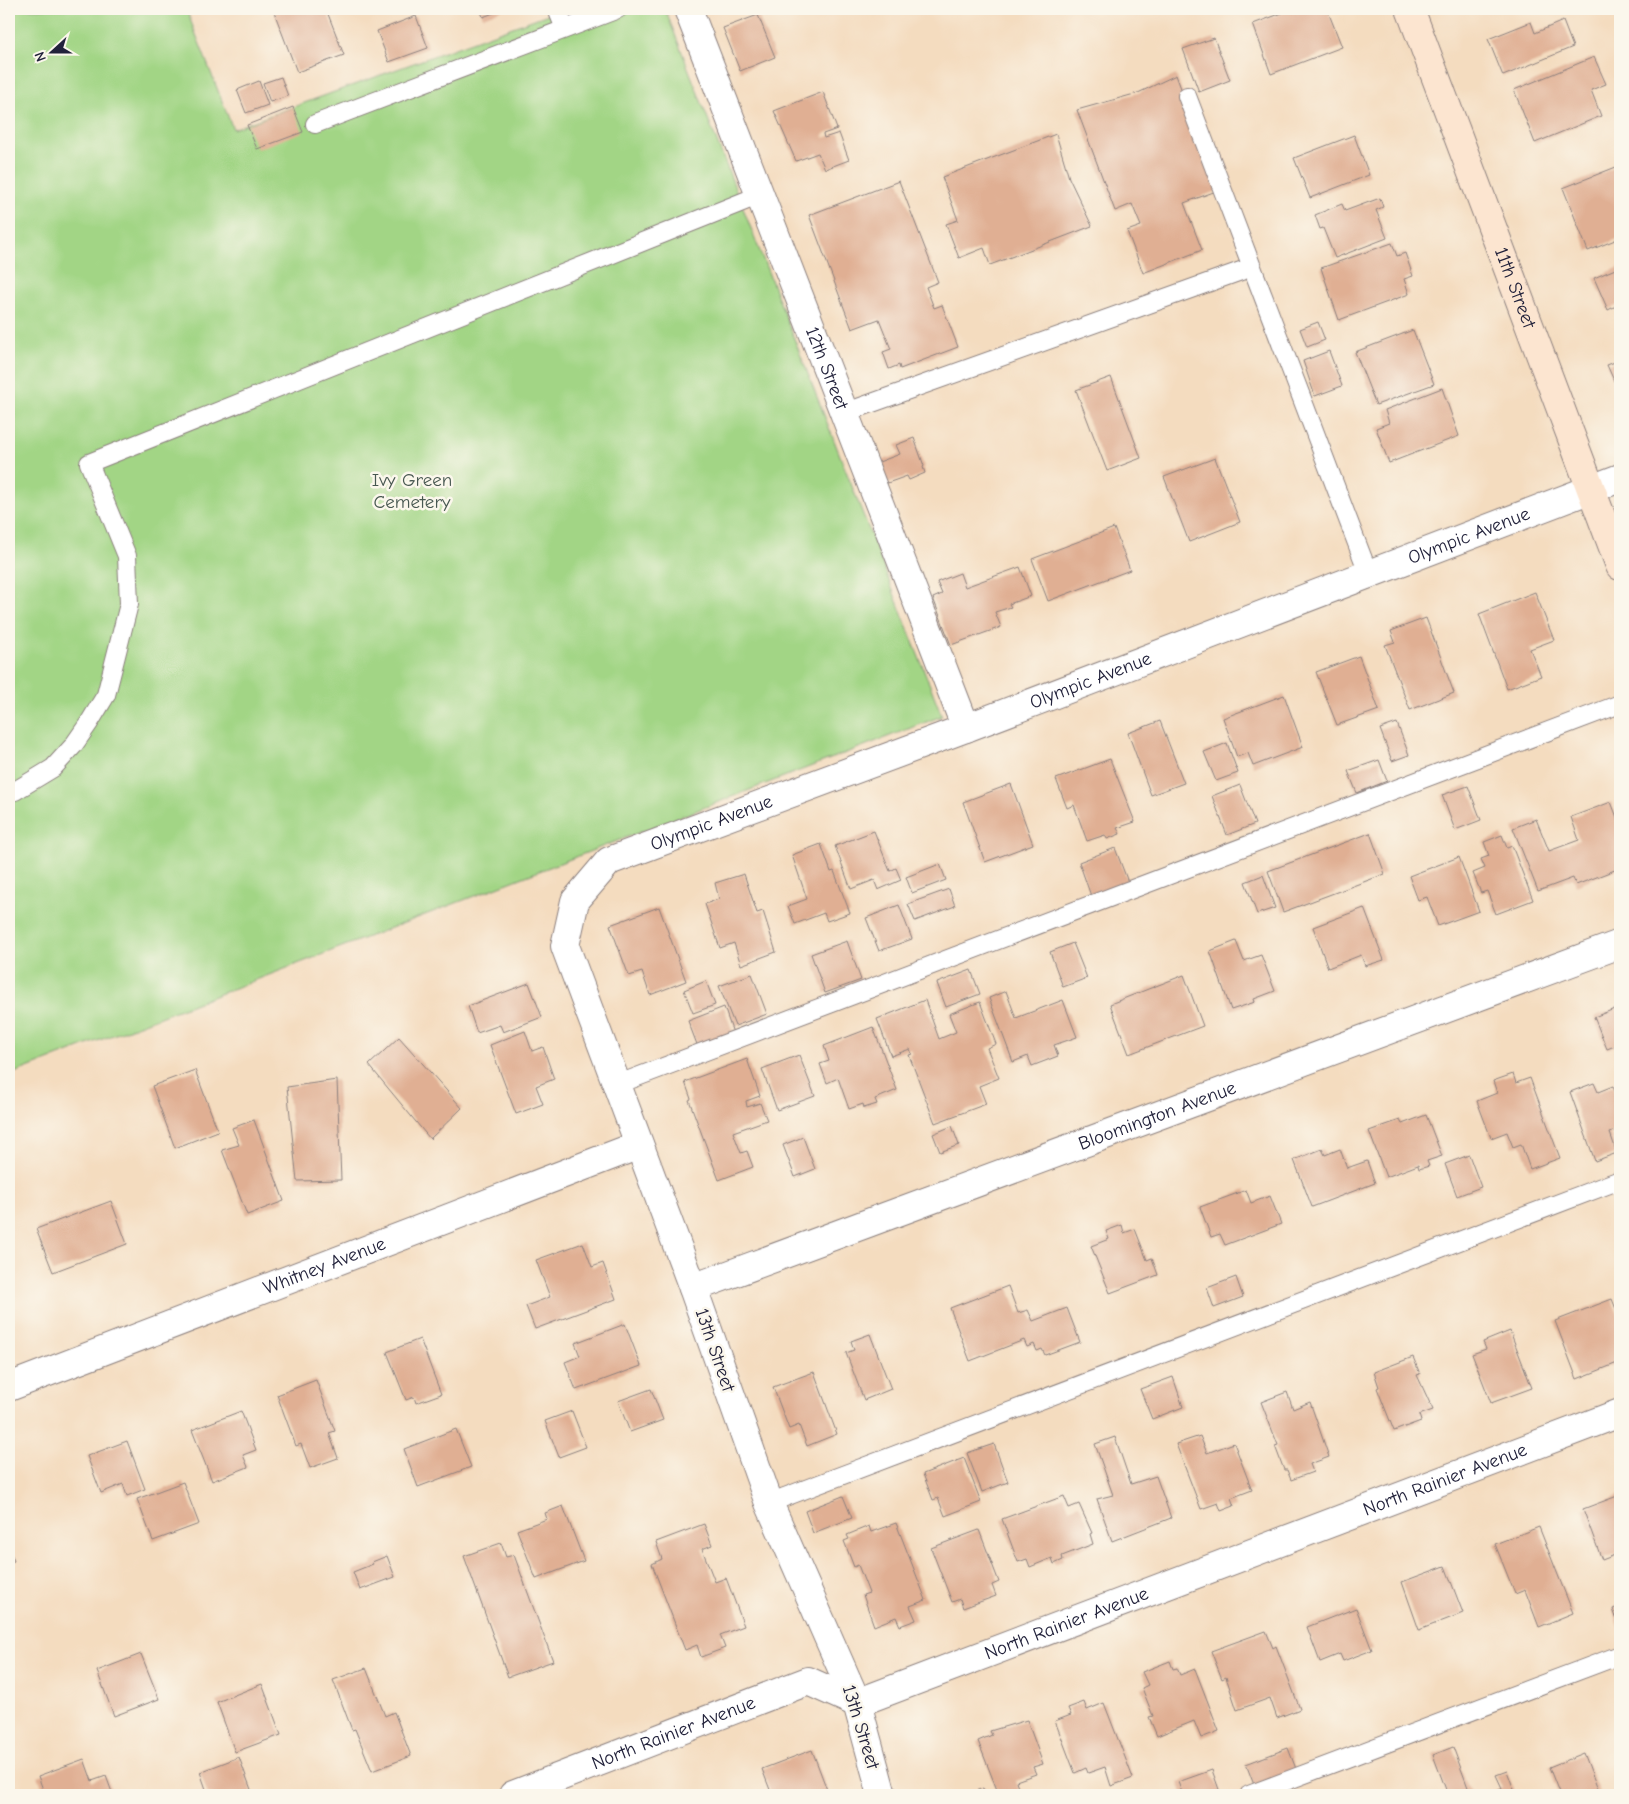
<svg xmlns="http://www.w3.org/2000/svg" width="1629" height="1804" viewBox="0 0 1629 1804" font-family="'Comic Neue',sans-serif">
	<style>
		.green { fill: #a2d585; stroke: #627c60 }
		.building { fill: #e0af93 }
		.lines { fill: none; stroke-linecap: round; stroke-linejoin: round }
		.lane-casing { stroke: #8b7f7d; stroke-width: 20 }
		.street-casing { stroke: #8b7f7d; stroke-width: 30 }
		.secondary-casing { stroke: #8b7f7d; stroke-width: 30 }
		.lane { stroke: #fff; stroke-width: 18 }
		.street { stroke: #fff; stroke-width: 28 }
		.secondary { stroke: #fce5d0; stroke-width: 28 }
		.labels { text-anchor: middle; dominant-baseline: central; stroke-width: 5; stroke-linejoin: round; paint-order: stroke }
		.street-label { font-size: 19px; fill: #22223b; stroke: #fbf7ec }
		.park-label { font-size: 19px; fill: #485851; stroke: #fbf7ec }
	</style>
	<rect width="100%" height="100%" fill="#fbf7ec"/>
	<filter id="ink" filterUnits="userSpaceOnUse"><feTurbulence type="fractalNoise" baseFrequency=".02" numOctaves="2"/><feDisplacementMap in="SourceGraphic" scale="10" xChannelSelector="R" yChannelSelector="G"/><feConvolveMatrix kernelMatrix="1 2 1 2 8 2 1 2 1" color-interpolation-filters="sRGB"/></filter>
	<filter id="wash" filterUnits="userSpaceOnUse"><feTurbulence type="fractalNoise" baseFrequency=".0096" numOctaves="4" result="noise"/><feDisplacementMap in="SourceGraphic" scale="20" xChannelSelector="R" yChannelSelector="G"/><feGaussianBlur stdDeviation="1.12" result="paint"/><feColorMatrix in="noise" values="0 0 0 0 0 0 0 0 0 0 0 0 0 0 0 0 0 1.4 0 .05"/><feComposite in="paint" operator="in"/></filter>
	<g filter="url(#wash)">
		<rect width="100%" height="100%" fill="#f4dcbf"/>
		<!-- green -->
		<path class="green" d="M9,9H186L233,129L562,9H665L942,716L9,1075Z"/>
		<g id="blocks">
			<!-- building -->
			<path class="building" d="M284,9H326L344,55L297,72L274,12Z
				M480,9H504L483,17Z
				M1293,9H1327L1342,47L1271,74L1253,24Z
				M758,15L775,57L740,71L723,28Z
				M416,16L428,48L389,62L377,31Z
				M1563,21L1573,47L1503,76L1488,39L1531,22L1535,33Z
				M1214,38L1230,80L1199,92L1183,49Z
				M1594,57L1606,84L1591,90L1601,116L1535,143L1514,90Z
				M1176,75L1219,190L1184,203L1202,250L1143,273L1127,231L1141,226L1132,204L1115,211L1077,110L1138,93Z
				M281,77L288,96L270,102L263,83Z
				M259,81L268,105L246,113L237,90Z
				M823,92L837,129L823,134L824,138L839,133L849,160L825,169L818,153L796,161L774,111Z
				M293,107L303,132L257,149L247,125Z
				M1056,134L1069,178L1092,226L990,265L984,248L959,258L946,224L958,220L942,177Z
				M1354,135L1369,175L1310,198L1294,158Z
				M1616,167L1620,177V238L1588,251L1563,188Z
				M899,181L938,282L926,287L934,308L942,305L958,347L900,369L899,365L889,369L883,352L891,349L879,319L852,329L809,215Z
				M1380,198L1383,207L1376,210L1387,238L1335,258L1323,228L1320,229L1315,215L1342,204L1345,211Z
				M1392,243L1397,256L1405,253L1413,276L1404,279L1409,294L1339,320L1321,268Z
				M1620,267V304L1608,310L1594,278Z
				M1318,322L1325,340L1307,347L1300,329Z
				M1413,330L1434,384L1376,405L1355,352Z
				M1329,351L1342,386L1315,396L1303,361Z
				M1620,360V394L1607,365Z
				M1111,377L1141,458L1107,471L1076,390Z
				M1442,388L1459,436L1389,463L1376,428L1389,423L1385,410Z
				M914,438L924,466L923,467L925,473L909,480L907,476L879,486L871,465L900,454L896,445Z
				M1215,458L1240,522L1189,542L1164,477Z
				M1114,528L1130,570L1048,601L1032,559Z
				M1020,567L1031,596L1009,604L1011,607L995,612L1001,627L951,645L933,598L942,594L937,582L960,573L965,587Z
				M1535,592L1554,640L1530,649L1541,676L1507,689L1479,614Z
				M1426,618L1454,693L1410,710L1385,645L1395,642L1391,631Z
				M1359,656L1379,710L1337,725L1316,672Z
				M1284,695L1303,747L1253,766L1248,753L1237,757L1223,718Z
				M1160,721L1184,783L1151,795L1128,733Z
				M1397,723L1409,755L1392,761L1380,729Z
				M1227,743L1238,773L1216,781L1204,752Z
				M1110,759L1135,822L1117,828L1120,834L1107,839L1105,835L1087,841L1074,805L1067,808L1056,779Z
				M1379,760L1387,781L1357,793L1348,771Z
				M1011,784L1033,844L985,862L963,802Z
				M1240,785L1255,824L1227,835L1212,796Z
				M1468,786L1481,820L1455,830L1442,795Z
				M1611,802L1620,825V868L1576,885L1573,878L1538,891L1513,828L1536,819L1549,851L1579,840L1571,817Z
				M874,831L890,871L896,868L901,880L878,890L874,880L851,889L835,846Z
				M1370,833L1385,874L1283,912L1268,871Z
				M1502,835L1507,848L1512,846L1533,900L1496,914L1487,891L1481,893L1473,873L1485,868L1481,859L1489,856L1484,842Z
				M821,844L831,872L834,871L850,913L827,921L824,913L795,924L788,906L807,899L792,855Z
				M1115,848L1128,882L1091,896L1079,862Z
				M1459,857L1479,911L1438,926L1427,897L1418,900L1409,876Z
				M940,864L946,880L912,893L906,877Z
				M744,874L757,913L763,911L776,952L741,965L734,943L720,948L705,904L719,899L715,883Z
				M1263,875L1275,908L1257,914L1245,882Z
				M949,889L955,906L915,921L908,904Z
				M899,905L912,939L879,951L866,918Z
				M659,907L686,981L650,995L642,972L629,976L610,925Z
				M1364,908L1384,960L1365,966L1361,955L1328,968L1313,927Z
				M847,941L861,980L825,993L811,954Z
				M1236,941L1244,961L1261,955L1275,991L1254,999L1255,1002L1231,1010L1210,951Z
				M1073,943L1087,978L1063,987L1050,952Z
				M971,970L980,994L946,1007L937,983Z
				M752,974L767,1014L735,1026L719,986Z
				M1184,975L1203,1026L1129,1054L1110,1004Z
				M706,981L715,1005L693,1013L684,990Z
				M529,983L542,1017L503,1032L500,1025L477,1033L468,1006Z
				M1006,991L1016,1018L1063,1000L1077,1037L1054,1045L1058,1056L1032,1066L1028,1056L1013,1062L989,998Z
				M925,1000L939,1039L956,1032L949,1014L980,1002L996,1044L987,1048L999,1078L979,1086L986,1104L935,1123L909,1055L912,1054L910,1049L891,1056L877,1019Z
				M724,1007L733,1033L698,1047L688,1021Z
				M1617,1008L1620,1017V1044L1607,1049L1594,1017Z
				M873,1027L897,1090L875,1099L877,1104L864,1108L863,1104L849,1109L838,1078L827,1083L820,1064L829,1061L824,1046Z
				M525,1031L532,1051L543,1047L554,1079L536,1086L543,1104L516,1114L490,1045Z
				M399,1037L462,1108L430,1139L369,1065Z
				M799,1055L815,1096L777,1110L762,1069Z
				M747,1059L760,1096L746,1101L747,1107L760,1103L767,1120L733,1132L741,1153L747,1151L753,1167L719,1180L689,1100L691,1099L685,1082Z
				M195,1070L218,1131L175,1148L152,1086Z
				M1513,1074L1516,1083L1530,1078L1560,1158L1530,1169L1521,1144L1513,1147L1507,1132L1491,1138L1477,1101L1497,1093L1493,1081Z
				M337,1080L341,1180L297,1181L287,1087Z
				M1594,1083L1598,1092L1613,1086L1620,1106V1129L1610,1133L1617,1153L1595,1161L1570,1092Z
				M1426,1115L1442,1156L1427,1161L1429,1166L1419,1169L1418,1165L1386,1177L1369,1131L1400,1120L1402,1124Z
				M254,1120L284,1201L247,1215L222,1150L239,1145L232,1128Z
				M952,1126L959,1145L940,1152L933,1134Z
				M803,1137L815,1169L795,1177L783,1145Z
				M1322,1149L1325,1155L1340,1149L1347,1168L1367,1161L1375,1183L1312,1207L1294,1160Z
				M1469,1155L1481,1187L1457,1196L1445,1164Z
				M1246,1190L1251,1203L1270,1196L1281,1224L1225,1245L1220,1234L1211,1237L1200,1207Z
				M111,1201L127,1244L53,1272L36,1229Z
				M1122,1225L1124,1233L1135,1229L1147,1260L1152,1258L1158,1275L1110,1293L1091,1246L1109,1239L1106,1231Z
				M583,1243L592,1267L603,1263L616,1299L535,1329L526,1306L550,1297L536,1260Z
				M1236,1277L1243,1297L1214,1308L1207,1288Z
				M1008,1286L1018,1313L1028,1310L1033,1321L1067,1308L1080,1342L1045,1355L1042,1349L1037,1351L1034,1344L1027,1347L1024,1340L970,1361L950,1308Z
				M1612,1299L1620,1319V1362L1577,1379L1555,1321Z
				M625,1324L641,1366L576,1390L565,1362L580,1356L575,1343Z
				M1510,1331L1532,1388L1491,1403L1472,1354L1486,1349L1483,1342Z
				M870,1334L891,1389L864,1400L846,1353L854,1350L851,1341Z
				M420,1339L441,1394L416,1403L414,1397L406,1400L387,1352Z
				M1413,1357L1420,1374L1417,1375L1433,1410L1419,1415L1421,1421L1394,1431L1377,1388L1379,1387L1374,1372Z
				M814,1372L837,1434L807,1446L799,1425L789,1429L773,1387Z
				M1173,1377L1183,1407L1152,1419L1140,1389Z
				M316,1380L335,1431L329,1433L338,1458L310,1468L301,1444L296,1446L277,1395Z
				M651,1389L663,1420L630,1432L618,1401Z
				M1287,1392L1293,1409L1310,1402L1329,1457L1310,1464L1313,1472L1291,1480L1287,1470H1284L1275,1446L1278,1445L1261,1402Z
				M241,1411L256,1450L243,1455L248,1467L212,1481L192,1430Z
				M572,1411L586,1447L559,1457L545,1421Z
				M456,1429L471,1467L418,1487L404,1449Z
				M1200,1436L1207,1453L1234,1443L1252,1490L1231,1498L1234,1506L1221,1511L1218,1503L1201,1509L1176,1444Z
				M1115,1437L1131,1484L1156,1476L1171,1518L1112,1541L1097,1499L1113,1495L1095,1444Z
				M127,1441L145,1489L127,1496L123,1484L101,1493L87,1456Z
				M994,1444L1008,1482L982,1492L967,1453Z
				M964,1458L981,1502L945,1516L938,1498L933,1500L923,1474Z
				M183,1482L199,1524L153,1541L137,1499Z
				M1620,1495V1553L1602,1560L1583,1509Z
				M843,1496L852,1518L813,1533L805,1511Z
				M1064,1496L1069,1508L1079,1504L1092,1533L1090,1534L1093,1544L1062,1556L1063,1560L1054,1564L1052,1558L1030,1567L1027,1559L1018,1562L1002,1519Z
				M563,1506L584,1561L536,1579L517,1530L547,1519L545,1513Z
				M896,1523L926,1600L910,1606L916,1620L900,1626L896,1617L874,1626L863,1595L869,1593L858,1565L854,1567L844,1541L849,1539L847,1535L869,1526L871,1532Z
				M704,1524L712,1545L702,1549L715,1582L726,1578L744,1626L720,1635L725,1648L701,1657L697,1645L685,1650L652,1564L662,1559L656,1542Z
				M1539,1527L1573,1613L1539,1627L1525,1590L1515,1594L1495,1544Z
				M979,1530L999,1582L992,1585L996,1596L963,1608L960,1599L952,1602L931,1548Z
				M501,1543L506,1557L514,1555L553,1661L508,1677L464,1556Z
				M9,1548L14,1561L9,1563Z
				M387,1556L395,1577L360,1590L353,1572L373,1564L372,1562Z
				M1445,1566L1463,1613L1419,1630L1402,1582Z
				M1620,1606V1629L1613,1609Z
				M1356,1608L1372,1650L1343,1661L1340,1654L1320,1662L1307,1627Z
				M1266,1631L1273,1648L1276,1646L1300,1709L1277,1718L1270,1698L1237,1710L1226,1677L1222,1679L1211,1651Z
				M141,1654L159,1699L114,1716L97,1671Z
				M1170,1661L1173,1669L1177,1668L1180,1675L1195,1669L1219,1731L1201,1738L1194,1721L1157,1736L1149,1717L1153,1716L1142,1688L1148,1685L1142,1672Z
				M366,1668L385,1716L394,1712L411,1756L372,1771L355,1729L352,1730L333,1680Z
				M262,1684L281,1735L235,1752L217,1702Z
				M1084,1702L1087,1710L1104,1703L1133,1778L1111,1786L1105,1767L1088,1773L1086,1768L1075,1773L1055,1721L1071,1715L1068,1708Z
				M1027,1720L1043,1764L1033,1767L1036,1774L1016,1781L1021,1795H999L978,1741L992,1735L990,1731Z
				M1453,1747L1470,1793L1465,1795H1448L1433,1755Z
				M1288,1748L1298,1774L1256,1790L1246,1764Z
				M812,1750L829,1795H772L762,1769Z
				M1584,1753L1600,1795H1560L1549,1767Z
				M239,1757L253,1795H208L200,1772Z
				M84,1759L92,1781L106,1776L113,1795H45L38,1776Z
				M1212,1770L1221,1795H1183L1178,1782Z
				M1507,1771L1516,1795H1483L1502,1788L1496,1775Z
				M983,1788L986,1795H965Z"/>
		</g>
	</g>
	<g filter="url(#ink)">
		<use href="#blocks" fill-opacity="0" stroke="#8b7f7d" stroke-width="1"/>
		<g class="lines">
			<!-- lane casing -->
			<g class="lane-casing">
				<path id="lane" d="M557,9L565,29
					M1187,96L1369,575
					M315,124L618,9
					M844,413L1252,267
					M9,792L15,791L53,768L73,746L89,723L106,695L129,604L127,556L89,463L760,195
					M616,1085L1620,704
					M769,1503L1620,1180
					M1249,1795L1620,1655"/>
			</g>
			<!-- street casing -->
			<g class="street-casing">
				<g id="street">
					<path id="s1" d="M688,9L966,728"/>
					<path id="s2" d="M693,1288L1620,944"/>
					<path id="s3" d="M9,1387L639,1145"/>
					<path id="s4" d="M513,1795L808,1681L857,1703L1620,1413"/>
					<path id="s5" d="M882,1795L857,1703L769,1503L693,1288L565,946L575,901L609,861L966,728L1620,478"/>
				</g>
			</g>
			<!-- secondary casing -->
			<g class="secondary-casing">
				<g id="secondary">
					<path id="s6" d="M1410,9L1620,566"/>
				</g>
			</g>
			<!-- lane -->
			<use href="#lane" class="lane"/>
			<!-- street -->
			<use href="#street" class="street"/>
			<!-- secondary -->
			<use href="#secondary" class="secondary"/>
		</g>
	</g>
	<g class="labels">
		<!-- street labels -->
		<g class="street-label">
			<text stroke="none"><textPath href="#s6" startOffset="298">11th Street</textPath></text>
			<text stroke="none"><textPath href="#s1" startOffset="385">12th Street</textPath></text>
			<text stroke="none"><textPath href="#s5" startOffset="1925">Olympic Avenue</textPath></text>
			<text stroke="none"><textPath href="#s5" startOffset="1520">Olympic Avenue</textPath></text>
			<text stroke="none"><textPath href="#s5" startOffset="1115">Olympic Avenue</textPath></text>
			<text stroke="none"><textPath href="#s2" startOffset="495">Bloomington Avenue</textPath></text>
			<text stroke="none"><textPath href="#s3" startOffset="338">Whitney Avenue</textPath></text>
			<text transform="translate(715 1350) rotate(71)">13th Street</text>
			<text stroke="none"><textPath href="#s4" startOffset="999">North Rainier Avenue</textPath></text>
			<text stroke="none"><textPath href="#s4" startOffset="594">North Rainier Avenue</textPath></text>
			<text transform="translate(861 1727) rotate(73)">13th Street</text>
			<text stroke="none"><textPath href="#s4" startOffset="172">North Rainier Avenue</textPath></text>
		</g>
		<!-- park labels -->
		<g class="park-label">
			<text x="412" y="480">Ivy Green<tspan x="412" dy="22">Cemetery</tspan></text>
		</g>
	</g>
	<!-- margin -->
	<rect width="1629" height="1804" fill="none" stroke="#fbf7ec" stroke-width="30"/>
	<!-- north arrow -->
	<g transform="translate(52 52) rotate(249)" stroke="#fbf7ec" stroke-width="4" paint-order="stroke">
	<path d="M0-4L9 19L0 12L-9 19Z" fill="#22223b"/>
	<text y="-8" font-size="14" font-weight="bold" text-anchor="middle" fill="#22223b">N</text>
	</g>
</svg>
